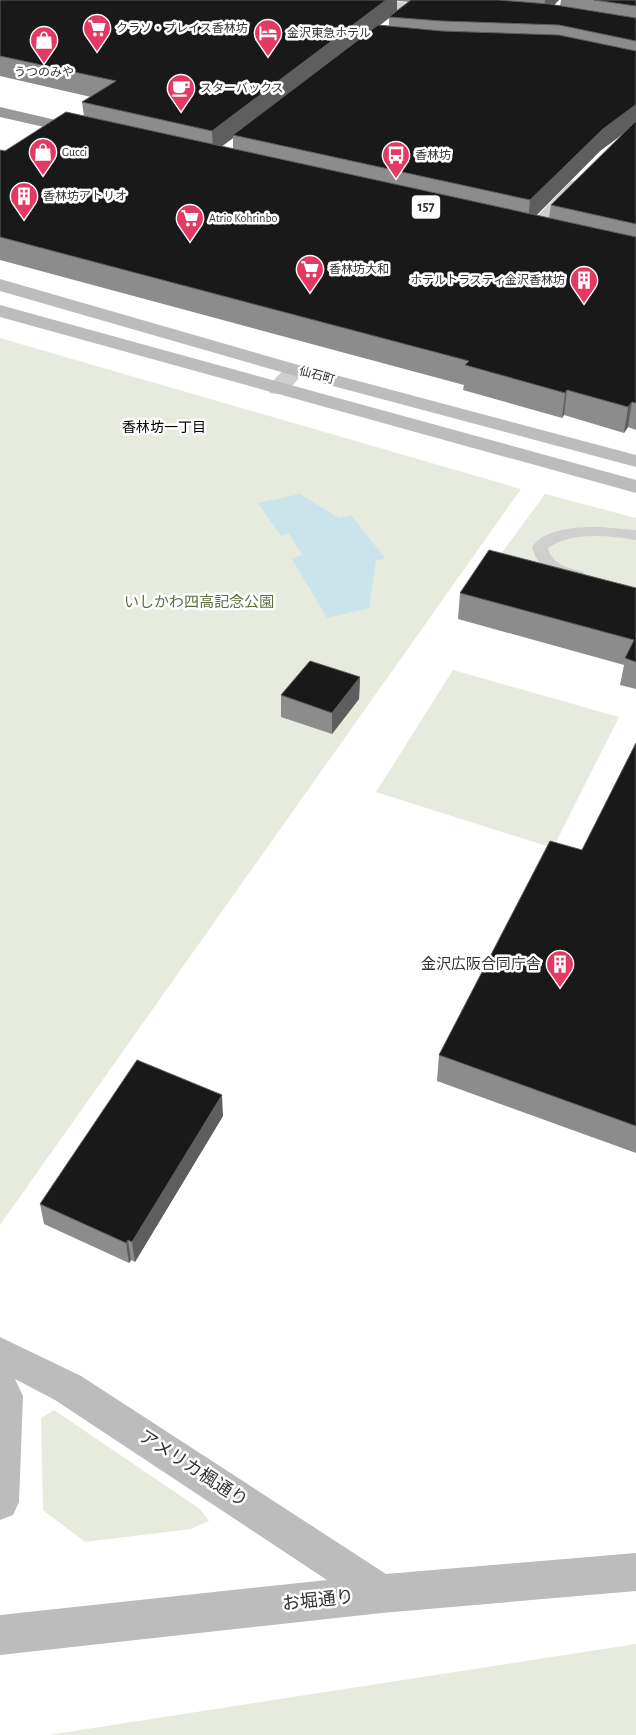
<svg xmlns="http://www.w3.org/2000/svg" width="636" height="1735" viewBox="0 0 636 1735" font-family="'Alegreya Sans','Noto Sans JP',sans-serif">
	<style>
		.green { fill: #e7ebde }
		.water { fill: #cbe4eb }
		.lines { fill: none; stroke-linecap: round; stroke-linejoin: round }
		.lane { fill: #cfcfcf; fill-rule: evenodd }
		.street { fill: #cfcfcf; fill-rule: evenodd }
		.secondary { fill: #bcbcbc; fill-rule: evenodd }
		.highway { fill: #999; fill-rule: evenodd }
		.wall { fill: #8c8c8c; fill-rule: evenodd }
		.shaded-wall { fill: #5e5e5e }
		.building { fill: #191919; stroke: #5e5e5e }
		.labels { text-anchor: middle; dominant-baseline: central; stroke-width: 5; stroke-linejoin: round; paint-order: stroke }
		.far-poi-label { font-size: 12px; fill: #323232; stroke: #fff; text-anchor: start }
		.far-street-label { font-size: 12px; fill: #323232; stroke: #fff }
		.shield { fill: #fff; stroke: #707070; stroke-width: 1 }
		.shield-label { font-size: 14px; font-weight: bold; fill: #323232 }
		.far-neighbourhood-label { font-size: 14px; fill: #000; stroke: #fff }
		.park-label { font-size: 15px; fill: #5d6e3f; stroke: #fff }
		.poi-label { font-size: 15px; fill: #323232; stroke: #fff; text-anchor: end }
		.near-street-label { font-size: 18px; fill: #323232; stroke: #fff }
	</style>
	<rect width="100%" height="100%" fill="#fff"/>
	<!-- green -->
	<path class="green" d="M0,338L521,489L0,1225Z
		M545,494L636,518V614L489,570Z
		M453,670L619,717L553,848L376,792Z
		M54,1410L200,1509L209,1521L191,1529L85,1542L43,1510L41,1418Z
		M636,1644V1735H48Z"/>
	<!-- water -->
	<path class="water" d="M300,494L339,518L351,515L385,558L376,561L369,608L327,618L292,559L302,555L289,534L281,536L258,503Z"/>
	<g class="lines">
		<!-- lane -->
		<path class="lane" d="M599,527L636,530V540C608,536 573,531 548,548C552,565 569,568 583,572L585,576L583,580C563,585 536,567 532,547C545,528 578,527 599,527Z"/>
		<!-- street -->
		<path class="street" d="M330,0H379L438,6L443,7L445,10L443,13L438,14L337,4Z
			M577,180L583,181L585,185L583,189L539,235L533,236L527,235L524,231L527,227L571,181Z
			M295,364L302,366L305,370C296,382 286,397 270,393L267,389C274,379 284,367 295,364Z"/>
		<!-- secondary -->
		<path class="secondary" d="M0,279L302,366L636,455V467L288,374L0,291Z
			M0,305L636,480V493L0,317Z
			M0,1337L81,1376L386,1574L636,1553V1591L382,1613L0,1655V1615L327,1580L55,1400L15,1379L23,1396L19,1502L13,1515L0,1520Z"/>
		<!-- highway -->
		<path class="highway" d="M0,107L90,128L92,131L90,134L84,136L0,117Z"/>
	</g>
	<!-- wall -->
	<path class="wall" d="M0,0H559L554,5L560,6L561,0H636V430L628,427L624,433L564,415L562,418L463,390L464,385L0,260V150L5,151L84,116L82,102L91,97L0,76ZM397,1L409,2L397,10ZM389,18V26L380,25ZM625,132L551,205L549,218L536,215L600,151ZM233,138V149L222,146Z
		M636,588V689L620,685L624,665L458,619L460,593Z
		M360,677L359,699L332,734L281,717V695Z
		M636,743V1153L437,1081L439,1055L582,850Z
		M223,1116L135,1262L131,1260L129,1263L44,1224L40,1204Z"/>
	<!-- shaded-wall -->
	<path class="shaded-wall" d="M386,0H397V11L389,17V18L236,136L233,135V138L213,153L212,131Z
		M545,0H559L544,14Z
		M636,105V127L631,128L600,151L528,224L530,200L603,129L634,106Z
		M567,390L564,415L562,418L565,393Z
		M632,402L628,427L624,433L628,407Z
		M360,677L359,699L332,734V713Z
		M222,1095L223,1116L135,1262L132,1242Z
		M128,1240L131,1260L129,1263L126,1243Z"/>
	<!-- building -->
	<path class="building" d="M0,0H386L212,131L82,102L116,81L0,56Z
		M411,0H499L549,4L636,18V41L559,25L442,21L389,17Z
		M594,0H636V6Z
		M378,25L442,31L559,35L636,51V105L634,106L603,129L530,200L233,135Z
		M66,112L636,237V403L632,402L628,407L567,390L565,393L465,365L469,361L0,237V150L5,151Z
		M636,121V224L551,205L634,123Z
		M489,550L636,588V662L625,658L634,640L460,593Z
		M310,661L360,677L332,713L281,695Z
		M636,743V1126L439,1055L550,841L582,850Z
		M137,1060L222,1095L132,1242L128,1240L126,1243L40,1204Z"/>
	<!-- icons -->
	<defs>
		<g id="supermarket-pin" transform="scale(1.4375)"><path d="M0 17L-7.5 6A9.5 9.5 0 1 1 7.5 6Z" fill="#e33a63" stroke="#fff"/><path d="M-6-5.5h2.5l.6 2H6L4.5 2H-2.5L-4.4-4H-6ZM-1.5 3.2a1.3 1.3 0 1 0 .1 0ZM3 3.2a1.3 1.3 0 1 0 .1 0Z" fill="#fff"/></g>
		<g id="hotel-pin" transform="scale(1.4375)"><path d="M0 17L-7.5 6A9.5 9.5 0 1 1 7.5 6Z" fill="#e33a63" stroke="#fff"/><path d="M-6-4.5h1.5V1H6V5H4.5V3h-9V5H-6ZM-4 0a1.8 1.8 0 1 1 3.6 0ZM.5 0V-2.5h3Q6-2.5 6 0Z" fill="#fff"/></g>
		<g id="shop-pin" transform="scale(1.4375)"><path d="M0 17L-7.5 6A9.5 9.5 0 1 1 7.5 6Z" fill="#e33a63" stroke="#fff"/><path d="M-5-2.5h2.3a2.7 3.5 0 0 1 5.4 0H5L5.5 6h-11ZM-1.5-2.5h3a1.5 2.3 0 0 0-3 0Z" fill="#fff"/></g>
		<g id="cafe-pin" transform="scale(1.4375)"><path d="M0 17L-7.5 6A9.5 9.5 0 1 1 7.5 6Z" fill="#e33a63" stroke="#fff"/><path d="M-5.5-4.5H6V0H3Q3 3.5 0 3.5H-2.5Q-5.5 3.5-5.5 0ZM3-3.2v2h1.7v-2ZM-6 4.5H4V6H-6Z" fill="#fff"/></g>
		<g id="bus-pin" transform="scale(1.4375)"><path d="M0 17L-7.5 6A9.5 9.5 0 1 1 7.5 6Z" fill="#e33a63" stroke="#fff"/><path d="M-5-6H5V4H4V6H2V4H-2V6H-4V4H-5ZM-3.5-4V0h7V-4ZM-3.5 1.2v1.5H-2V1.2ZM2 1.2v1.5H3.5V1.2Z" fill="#fff"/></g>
		<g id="building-pin" transform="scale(1.4375)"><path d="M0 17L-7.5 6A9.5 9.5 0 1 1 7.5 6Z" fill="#e33a63" stroke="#fff"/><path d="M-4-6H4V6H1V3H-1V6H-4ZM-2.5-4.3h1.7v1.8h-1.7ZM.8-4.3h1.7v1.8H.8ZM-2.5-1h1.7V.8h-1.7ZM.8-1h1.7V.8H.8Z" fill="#fff"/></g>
	</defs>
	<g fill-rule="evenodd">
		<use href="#supermarket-pin" x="97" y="28"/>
		<use href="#hotel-pin" x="268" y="33"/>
		<use href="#shop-pin" x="44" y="40"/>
		<use href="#cafe-pin" x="181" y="88"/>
		<use href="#shop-pin" x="43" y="152"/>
		<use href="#bus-pin" x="396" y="155"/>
		<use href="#building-pin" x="24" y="196"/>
		<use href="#supermarket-pin" x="190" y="218"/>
		<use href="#supermarket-pin" x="310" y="269"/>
		<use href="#building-pin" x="584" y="280"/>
		<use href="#building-pin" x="560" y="964"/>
	</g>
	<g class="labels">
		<!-- far-poi labels -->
		<g class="far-poi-label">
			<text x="116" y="28">クラソ・プレイス香林坊</text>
			<text x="287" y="33">金沢東急ホテル</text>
			<text x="44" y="72" text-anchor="middle">うつのみや</text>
			<text x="200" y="88">スターバックス</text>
			<text x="62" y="152">Gucci</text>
			<text x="415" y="155">香林坊</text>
			<text x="43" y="196">香林坊アトリオ</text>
			<text x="209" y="218">Atrio Kohrinbo</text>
			<text x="329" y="269">香林坊大和</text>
			<text x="565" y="280" text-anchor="end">ホテルトラスティ金沢香林坊</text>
		</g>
		<!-- far-street labels -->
		<g class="far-street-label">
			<text transform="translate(317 375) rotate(15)">仙石町</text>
		</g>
		<!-- shield labels -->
		<rect class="shield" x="412" y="195.5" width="28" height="23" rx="4"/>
		<g class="shield-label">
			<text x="426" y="207">157</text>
		</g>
		<!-- far-neighbourhood labels -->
		<g class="far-neighbourhood-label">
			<text x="164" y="428">香林坊一丁目</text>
		</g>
		<!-- park labels -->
		<g class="park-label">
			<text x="199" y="602">いしかわ四高記念公園</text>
		</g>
		<!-- poi labels -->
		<g class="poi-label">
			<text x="541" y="964">金沢広阪合同庁舎</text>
		</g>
		<!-- near-street labels -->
		<g class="near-street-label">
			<text transform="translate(193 1469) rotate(33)">アメリカ楓通り</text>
			<text transform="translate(318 1601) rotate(-6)">お堀通り</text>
		</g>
	</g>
</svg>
